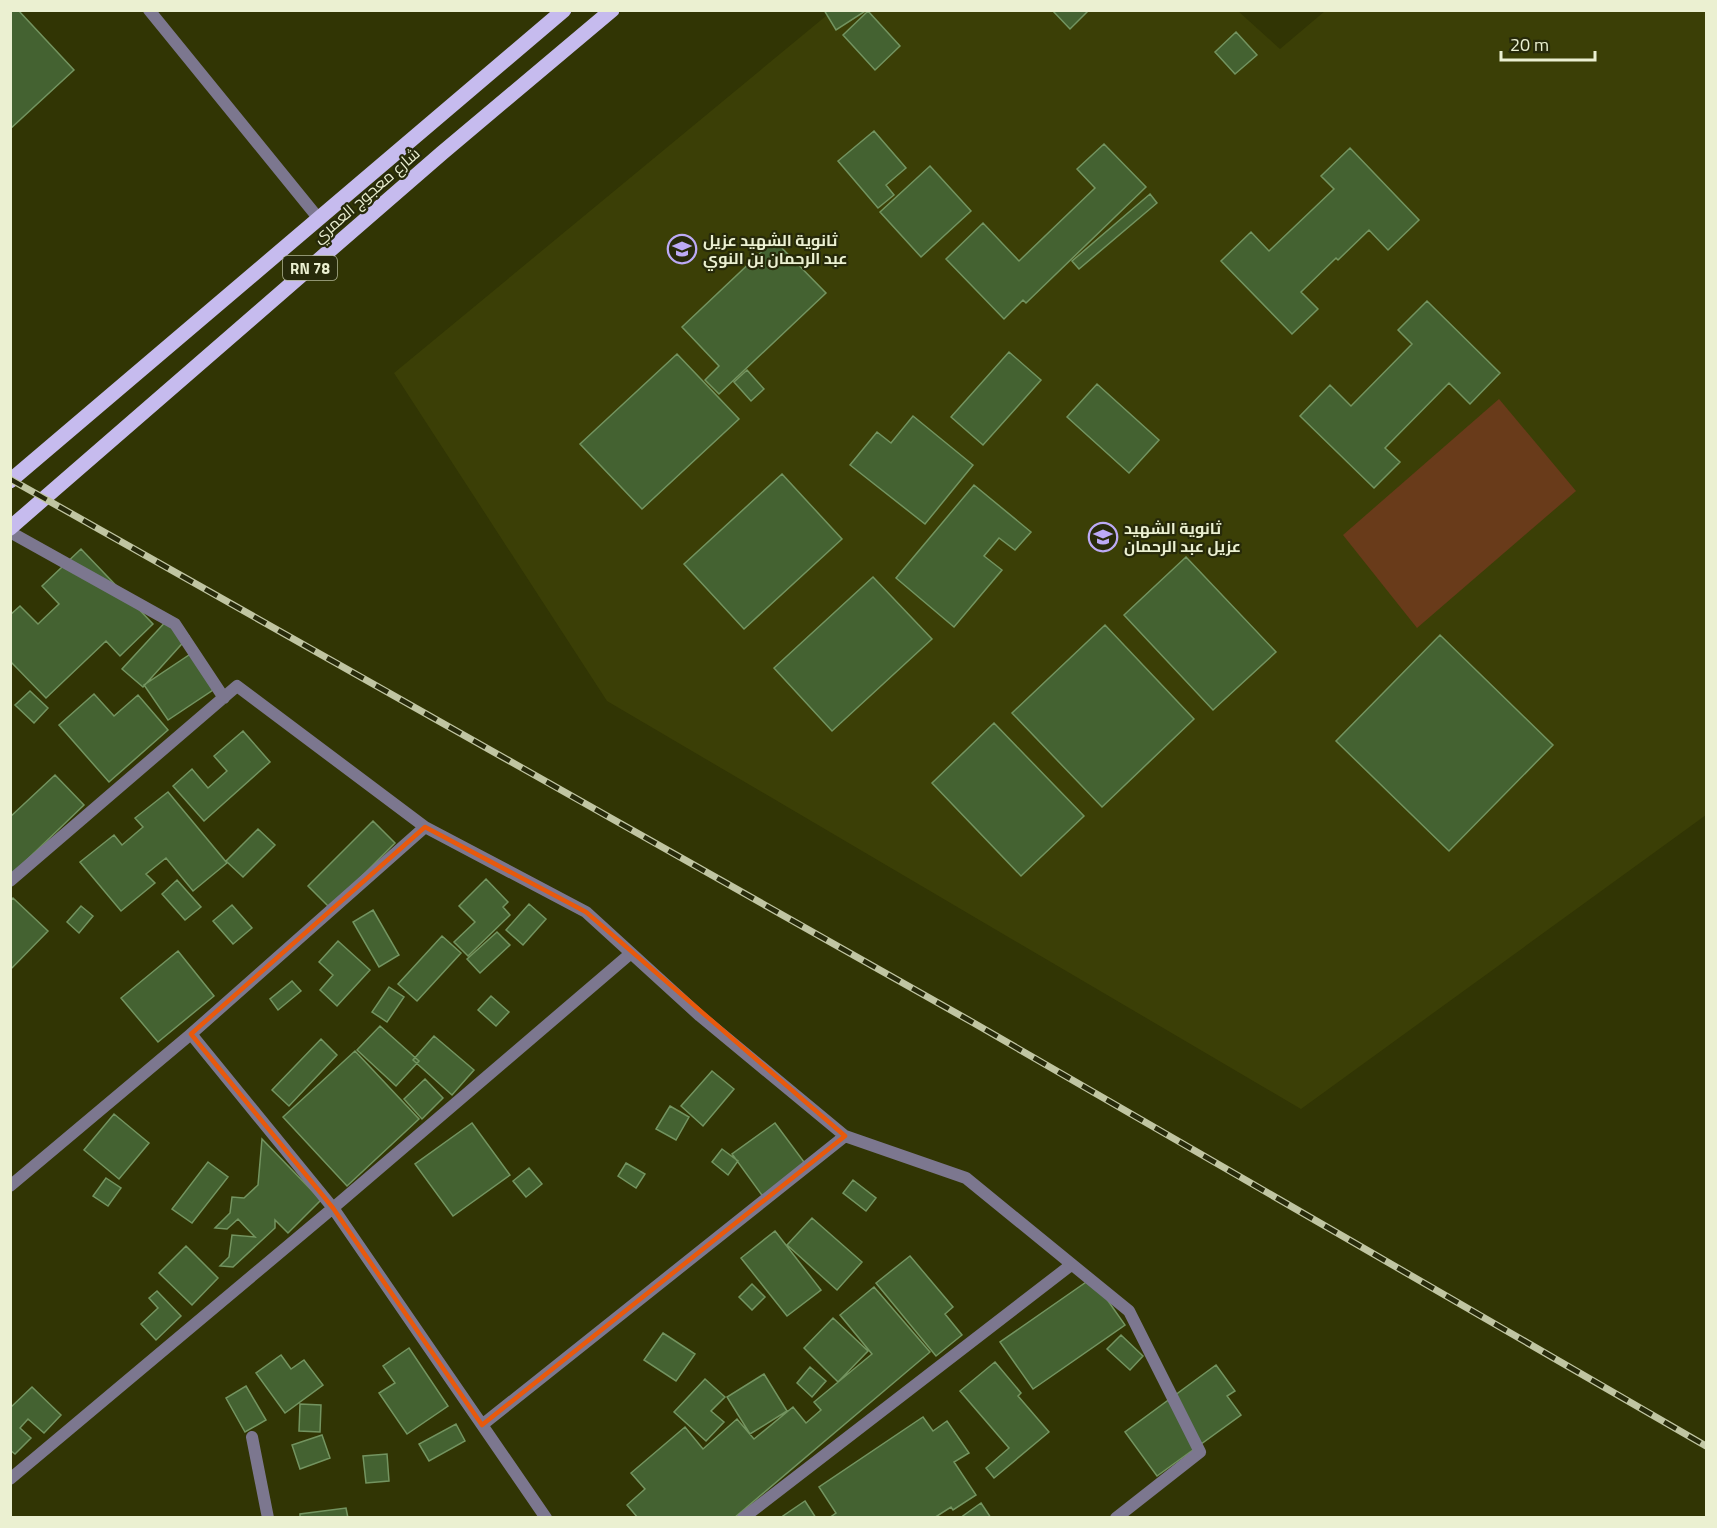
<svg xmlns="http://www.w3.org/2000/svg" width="1717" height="1528" viewBox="0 0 1717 1528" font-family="'Titillium Web',Cairo,sans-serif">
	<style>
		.built { fill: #3b3f06 }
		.green { fill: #693b1a }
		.building { fill: #446231; stroke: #739460; stroke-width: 1.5 }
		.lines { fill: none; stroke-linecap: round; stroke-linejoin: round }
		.street { stroke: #7c778f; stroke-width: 12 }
		.primary { stroke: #c6bbee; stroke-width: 15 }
		.rail-casing { stroke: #c0c5a2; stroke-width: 7 }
		.rail { stroke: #272a0a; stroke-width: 4.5; stroke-dasharray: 14; stroke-linecap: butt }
		.marked { fill: none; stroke: #e8590c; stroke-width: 4.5; stroke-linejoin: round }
		.labels { text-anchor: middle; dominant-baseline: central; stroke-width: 4.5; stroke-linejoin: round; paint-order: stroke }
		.shield { fill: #272a0a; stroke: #b0b595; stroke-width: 1.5 }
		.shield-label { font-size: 15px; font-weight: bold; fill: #ebf0d1 }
		.street-label { font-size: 16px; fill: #ebf0d1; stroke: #272a0a }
		.poi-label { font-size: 16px; font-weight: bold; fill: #ebf0d1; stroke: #272a0a; text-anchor: start }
	</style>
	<rect width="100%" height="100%" fill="#313504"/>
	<!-- built -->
	<path class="built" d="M832,11H1238L1280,49L1325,11H1706V815L1301,1109L607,701L394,373Z"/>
	<!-- green -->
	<path class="green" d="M1499,399L1576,491L1417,628L1343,535Z"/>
	<!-- building -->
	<path class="building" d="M10,10H18L74,70L10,129Z
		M824,10H867L836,30Z
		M1052,10H1089L1070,29Z
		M868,11L900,46L875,70L843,35Z
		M1236,32L1257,55L1235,74L1215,52Z
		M874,131L906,168L886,185L894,195L878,208L838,161Z
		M1104,144L1146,187L1026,303L1023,300L1004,319L946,259L983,223L1019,261L1095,188L1077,169Z
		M1350,148L1419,220L1388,250L1369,230L1338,260L1336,258L1301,292L1318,309L1292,334L1221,261L1251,232L1269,251L1334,189L1321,176Z
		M930,166L971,211L921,257L880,212Z
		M1150,194L1157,203L1079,269L1072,261Z
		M774,240L826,293L719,394L705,380L719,366L682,327Z
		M1427,301L1500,373L1470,404L1449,383L1385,448L1400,462L1374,488L1300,416L1330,385L1351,406L1412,344L1398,330Z
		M1009,352L1041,380L983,445L951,417Z
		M677,354L739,419L642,509L580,444Z
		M747,370L764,389L751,401L734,382Z
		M1097,384L1159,440L1129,473L1067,417Z
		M913,416L973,465L925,524L850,465L877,432L891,443Z
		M782,474L842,539L744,629L684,564Z
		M974,485L1031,532L1015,550L999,538L984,556L1002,570L954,627L896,578Z
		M81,549L153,624L120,656L106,641L46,698L10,661V615L20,606L38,624L59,604L42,586Z
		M1186,557L1276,652L1213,710L1124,615Z
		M873,577L932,639L832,731L774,668Z
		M169,618L189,636L143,687L122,669Z
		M1105,625L1194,719L1102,807L1012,713Z
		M1440,635L1553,745L1449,851L1336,741Z
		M195,651L219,686L168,720L144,685Z
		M30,691L48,708L34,723L15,705Z
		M94,694L114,716L138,695L168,730L109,782L59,725Z
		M994,723L1084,816L1021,876L932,783Z
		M243,731L270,762L204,821L173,786L192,769L208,788L227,771L214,756Z
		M55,775L84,805L10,876V817Z
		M168,792L227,863L193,891L166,858L146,874L155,883L121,911L80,862L114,835L122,845L143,827L135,818Z
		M373,821L395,843L330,908L308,886Z
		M258,829L275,845L243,877L226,861Z
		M486,879L508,902L503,907L510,915L468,956L454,942L475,922L459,906Z
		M177,880L201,907L185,920L162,894Z
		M13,898L48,931L10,970V901Z
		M529,904L546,919L523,945L506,930Z
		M232,905L252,928L233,944L213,921Z
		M81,906L93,916L79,933L67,922Z
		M373,910L399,955L379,967L353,922Z
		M497,932L510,945L480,973L467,959Z
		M442,936L461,953L417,1001L398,984Z
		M338,941L370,970L337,1006L320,990L333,975L319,962Z
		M178,951L214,996L158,1042L121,998Z
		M292,981L301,991L278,1010L270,999Z
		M389,987L404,997L387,1022L372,1012Z
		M491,996L509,1012L496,1026L478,1010Z
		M380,1026L419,1061L396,1086L357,1050Z
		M434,1036L474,1070L452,1095L413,1060Z
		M321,1039L337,1055L289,1106L272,1090Z
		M355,1051L419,1119L347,1186L283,1117Z
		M712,1071L734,1089L703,1126L681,1106Z
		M425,1079L443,1098L422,1119L404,1099Z
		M670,1106L689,1117L676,1140L656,1129Z
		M114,1114L149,1143L119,1179L84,1150Z
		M472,1123L510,1175L453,1216L415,1164Z
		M775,1123L807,1166L764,1198L732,1154Z
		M262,1139L321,1200L288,1233L275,1220V1228L233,1267L220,1266L229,1257L232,1235L255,1237L238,1219L227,1229L215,1228L230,1213L232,1197L244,1198L258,1185Z
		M722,1149L738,1161L728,1175L712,1162Z
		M208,1162L228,1177L192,1223L172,1209Z
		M626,1163L645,1174L636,1188L618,1176Z
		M529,1168L542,1184L526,1197L513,1181Z
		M106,1178L121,1188L108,1206L93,1196Z
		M853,1180L876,1198L866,1211L843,1193Z
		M812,1218L862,1262L837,1290L787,1245Z
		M775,1231L821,1290L787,1316L741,1258Z
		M186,1246L218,1278L192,1305L159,1273Z
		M910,1256L953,1307L945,1314L962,1335L936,1356L876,1283Z
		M1092,1278L1125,1325L1033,1389L1000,1342Z
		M752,1284L765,1297L752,1310L739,1297Z
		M874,1287L930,1352L734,1518H638L627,1505L645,1489L631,1473L685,1427L703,1449L737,1419L754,1439L793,1407L806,1423L821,1410L814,1402L872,1354L840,1315Z
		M157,1291L181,1316L156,1340L141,1324L158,1308L149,1298Z
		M833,1318L868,1351L838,1382L804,1348Z
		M663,1333L695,1354L676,1381L644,1360Z
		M1121,1335L1143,1356L1130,1370L1107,1349Z
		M409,1348L448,1406L407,1434L379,1393L395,1383L383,1366Z
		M281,1355L291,1369L304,1360L323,1385L285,1413L256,1373Z
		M995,1362L1021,1393L1018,1396L1049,1432L994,1478L986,1468L1009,1448L960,1391Z
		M1216,1365L1235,1391L1227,1396L1241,1415L1157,1476L1125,1432Z
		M810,1367L826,1381L812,1397L797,1383Z
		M764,1374L787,1411L750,1434L727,1397Z
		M705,1379L725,1397L711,1411L724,1422L706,1441L674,1412Z
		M246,1386L266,1420L245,1432L226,1398Z
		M32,1387L61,1415L44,1433L28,1419L20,1428L31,1438L15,1454L10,1450V1408Z
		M300,1404L321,1405L320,1432L299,1431Z
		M923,1417L933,1431L947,1421L969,1453L954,1462L976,1495L953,1510L951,1507L934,1518H829L836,1513L819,1487Z
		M456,1424L465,1441L429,1461L419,1444Z
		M322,1435L330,1458L300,1469L292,1445Z
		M387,1454L389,1481L366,1483L363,1456Z
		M805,1501L816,1518H780Z
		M981,1503L991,1518H960Z
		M346,1508L348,1518H300V1514Z"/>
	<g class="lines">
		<!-- street -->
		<path class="street" d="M149,10L319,219
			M10,532L175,624L224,698
			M10,881L237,686L425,827L586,912L700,1016L845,1136L966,1178L1129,1311L1200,1452L1116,1518
			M191,1034L333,1208L546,1518
			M10,1186L191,1034L425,827
			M482,1425L845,1136
			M252,1437L268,1518
			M10,1479L333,1208L630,954
			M743,1518L1071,1265"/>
		<!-- primary -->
		<path class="primary" d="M10,481L564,10
			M10,528L442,153L612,10"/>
		<!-- rail casing -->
		<g class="rail-casing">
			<path id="rail" d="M10,479L972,1022L1706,1446"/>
		</g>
		<!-- rail -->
		<use href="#rail" class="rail"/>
	</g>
	<!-- marked area -->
	<path class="marked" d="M425,827L586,912L845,1136L482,1425L333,1208L191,1034Z"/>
	<!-- icons -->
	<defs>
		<g id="school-ring" transform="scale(1.5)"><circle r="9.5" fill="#272a0a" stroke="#bcaaf6" stroke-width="1.5"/><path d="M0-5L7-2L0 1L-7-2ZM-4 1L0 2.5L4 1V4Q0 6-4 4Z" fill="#bcaaf6"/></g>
	</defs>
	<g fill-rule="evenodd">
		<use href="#school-ring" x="682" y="249"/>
		<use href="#school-ring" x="1103" y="537"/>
	</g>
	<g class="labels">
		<!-- shield labels -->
		<rect class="shield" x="283" y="256" width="54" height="24" rx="4.5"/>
		<g class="shield-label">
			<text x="310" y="268">RN 78</text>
		</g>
		<!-- street labels -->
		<g class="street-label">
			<text transform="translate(366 195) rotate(-41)">شارع معجوج العمري</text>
		</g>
		<!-- poi labels -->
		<g class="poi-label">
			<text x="703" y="240">ثانوية الشهيد عزيل<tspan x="703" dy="18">عبد الرحمان بن النوي</tspan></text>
			<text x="1124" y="528">ثانوية الشهيد<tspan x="1124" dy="18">عزيل عبد الرحمان</tspan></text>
		</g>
	</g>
	<!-- border -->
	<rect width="1717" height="1528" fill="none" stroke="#ebf0d1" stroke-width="24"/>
	<!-- scale -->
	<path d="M1501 51v9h94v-9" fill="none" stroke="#ebf0d1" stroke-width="3"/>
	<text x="1510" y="51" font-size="18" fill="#ebf0d1" stroke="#272a0a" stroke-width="4.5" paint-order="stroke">20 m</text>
</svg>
